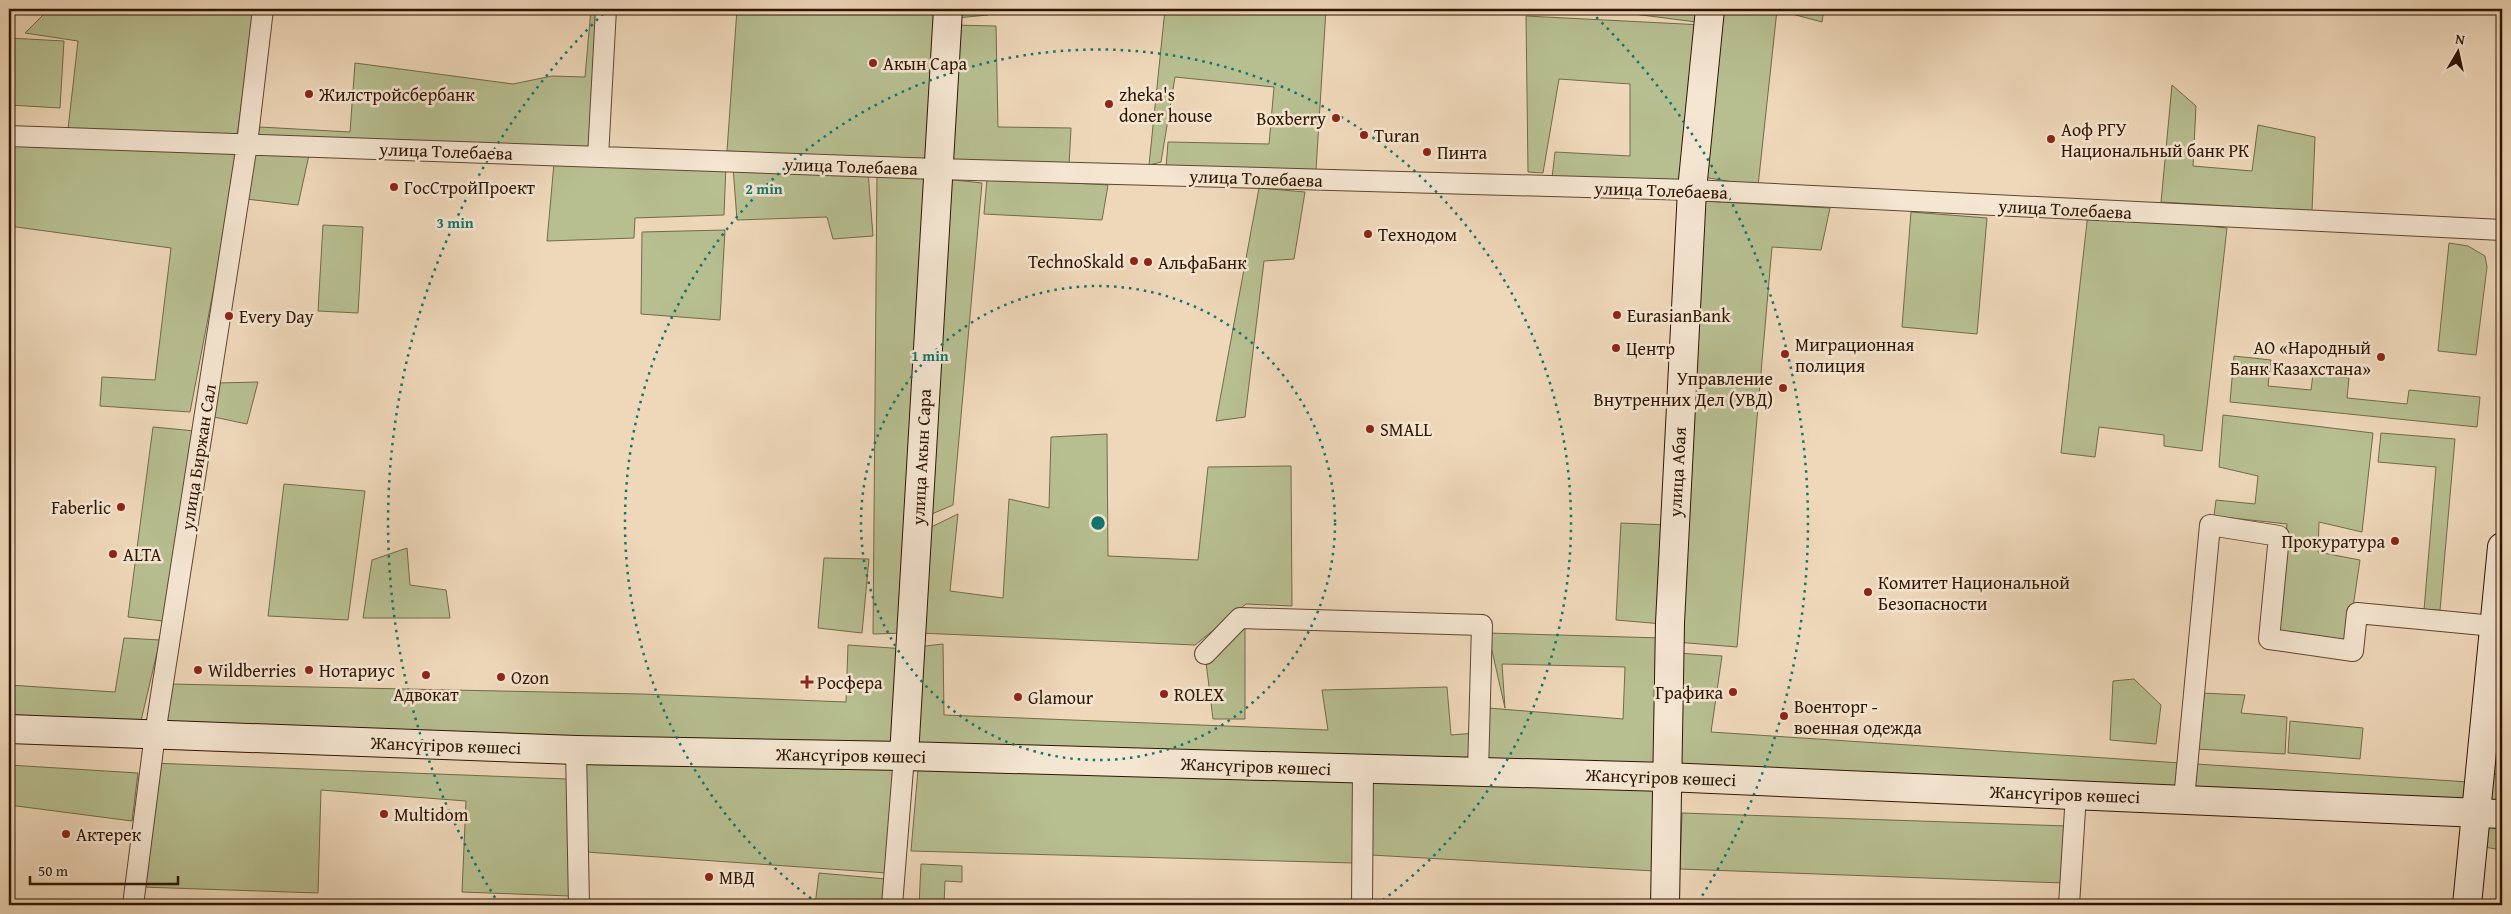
<svg xmlns="http://www.w3.org/2000/svg" width="2511" height="914" viewBox="0 0 2511 914" font-family="'Gentium Book Plus',serif">
	<style>
		.green { fill: #b7bf91; stroke: #736a48 }
		.lines { fill: none; stroke-linecap: round; stroke-linejoin: round }
		.street-casing { stroke: #5f462e; stroke-width: 22 }
		.secondary-casing { stroke: #2f1500; stroke-width: 30 }
		.street { stroke: #f5e6d2; stroke-width: 20 }
		.secondary { stroke: #f5e6d2; stroke-width: 28 }
		.ring { fill: none; stroke: #0f766e; stroke-width: 2.5; stroke-dasharray: 2.5 5 }
		.poi-dot { fill: #8f2418; stroke: #f5e6d2; stroke-width: 2 }
		.labels { text-anchor: middle; dominant-baseline: central; stroke-width: 5; stroke-linejoin: round; paint-order: stroke }
		.poi-label { font-size: 18px; fill: #2f1500; stroke: #f5e6d2; text-anchor: start }
		.street-label { font-size: 18px; fill: #2f1500; stroke: #f5e6d2 }
		.centre { fill: #0f766e; stroke: #f5e6d2; stroke-width: 2.5 }
		.ring-label { font-size: 15px; text-anchor: middle; font-weight: bold; fill: #0f766e; stroke: #f5e6d2; stroke-width: 5; stroke-linejoin: round; paint-order: stroke }
	</style>
	<rect width="100%" height="100%" fill="#efd8ba"/>
	<filter id="stains"><feTurbulence type="fractalNoise" baseFrequency=".004" numOctaves="4"/><feColorMatrix values="0 0 0 0 .2 0 0 0 0 .09 0 0 0 0 .02 0 0 0 .5 -.17"/></filter>
	<radialGradient id="worn" r=".72"><stop offset=".6" stop-color="#630" stop-opacity="0"/><stop offset="1" stop-color="#630" stop-opacity=".3"/></radialGradient>
	<!-- green -->
	<path class="green" d="M49,9H254L237,137L67,138L78,41L25,33Z
		M591,9H603L596,151L256,141L260,127L350,132L355,63L513,84L552,76L585,77Z
		M737,9H937L932,162L727,151Z
		M957,9H988V15L956,18Z
		M1165,9H1326L1316,170L1166,168L1168,142L1269,144L1274,87L1175,77L1161,162L1149,165Z
		M1627,9H1705L1704,23L1626,13Z
		M1719,9H1824L1822,22L1777,10L1758,186L1703,177Z
		M1526,16L1703,25L1689,184L1552,178L1555,152L1630,156V84L1559,79L1543,173L1528,172Z
		M952,25L996,26L998,127L1071,128L1069,166L945,163Z
		M9,38L64,41L60,108L9,105Z
		M2172,85L2196,106L2193,166L2252,171L2258,125L2315,137L2312,211L2161,202Z
		M9,143L240,152L190,412L100,406L102,377L155,380L171,248L9,226Z
		M256,149L309,155L298,205L246,199Z
		M554,163L726,165L724,215L635,218L634,238L547,241Z
		M733,167L868,171L873,236L833,239L827,217L737,220Z
		M877,172L929,173L906,633L873,634Z
		M987,178L1108,185L1102,220L984,214Z
		M945,179L982,183L953,505L927,516Z
		M1259,188L1305,192L1294,259L1264,261L1245,417L1216,421Z
		M1701,201L1830,208L1821,250L1772,247L1737,647L1676,642Z
		M1911,212L1987,218L1977,334L1902,327Z
		M2088,213L2227,228L2202,451L2164,446V435L2099,427L2095,457L2061,453Z
		M323,225L363,227L358,313L318,311Z
		M725,230L720,320L641,314L642,232Z
		M2449,243L2468,246L2485,256L2487,267L2476,355L2438,351Z
		M2234,356L2271,360L2268,386L2311,390L2313,374L2349,378L2347,398L2407,404L2409,390L2480,397L2477,427L2230,402Z
		M258,382L247,424L209,416L217,383Z
		M2223,415L2373,433L2362,532L2319,522L2318,552L2360,560L2348,641L2274,630L2287,524L2214,516L2216,500L2255,504L2258,476L2219,467Z
		M153,427L195,431L163,621L128,617Z
		M2381,433L2455,439L2440,610H2424L2436,467L2378,462Z
		M1107,434L1108,556L1198,560L1208,467L1291,466L1292,606L1246,604L1195,645L919,633L925,530L958,514L950,591L1003,598L1009,499L1049,508L1051,437Z
		M284,484L365,491L348,620L268,616Z
		M1621,523L1667,525L1663,624L1616,620Z
		M407,548L410,585L446,590L450,618H363L372,560Z
		M824,558L869,559L862,633L818,628Z
		M1245,626V719H1213L1205,654Z
		M1488,633L1661,638L1658,769L912,747L917,647L943,644L944,715L1328,730L1322,690L1447,687L1451,735L1488,732V708L1623,719L1625,667L1502,664L1505,708Z
		M124,638L160,640L140,725L9,721V685L115,692Z
		M848,645L906,649L899,749L164,729L170,684L641,694L846,702Z
		M1677,653L1722,656L1711,732L2469,782L2462,807L1672,771Z
		M2134,679L2161,705L2156,744L2110,740L2113,681Z
		M2201,693L2245,695L2241,713L2287,717L2285,754L2196,749Z
		M2290,721L2363,728L2360,759L2288,753Z
		M583,756L896,765L887,873L586,852Z
		M151,763L567,779L570,896L462,892L466,801L321,790L318,893L141,887Z
		M9,765L138,773L132,821L9,805Z
		M918,770L1354,781V863L911,851Z
		M2485,774H2502V805L2482,804Z
		M1370,777L1656,786L1654,871L1371,855Z
		M1682,813L2067,826L2063,883L1680,869Z
		M2483,820L2502,821V850L2478,846Z
		M921,864L962,866V882L945,881L944,905H919Z
		M819,873L886,879L884,905H815Z"/>
	<g class="lines">
		<!-- street casing -->
		<g class="street-casing">
			<path id="street" d="M9,136L937,169L1692,190L2502,230
				M598,157L606,9
				M1205,654L1240,618L1482,625L1478,772
				M576,750L579,905
				M2184,799L2210,525L2279,536L2269,639L2353,651L2357,613L2494,626
				M133,905L155,734L247,144L263,9
				M892,905L904,756
				M1362,905L1363,769
				M2069,905L2076,794"/>
		</g>
		<!-- secondary casing -->
		<g class="secondary-casing">
			<path id="secondary" d="M9,729L576,750L904,756L1666,777L2502,814
				M904,756L948,9
				M1665,905L1670,623L1692,190L1710,9
				M2467,905L2502,547"/>
		</g>
		<!-- street -->
		<use href="#street" class="street"/>
		<!-- secondary -->
		<use href="#secondary" class="secondary"/>
	</g>
	<!-- distance rings -->
	<g class="ring">
		<circle cx="1098" cy="523" r="237"/>
		<path d="M817 903A473 473 0 1 1 1379 903"/>
		<path d="M499 904A710 710 0 0 1 605 12M1591 12A710 710 0 0 1 1697 904"/>
	</g>
	<!-- markers -->
	<g class="poi-dot">
		<circle cx="873" cy="63" r="5"/>
		<circle cx="309" cy="94" r="5"/>
		<circle cx="1109" cy="104" r="5"/>
		<circle cx="1336" cy="118" r="5"/>
		<circle cx="1364" cy="135" r="5"/>
		<circle cx="2051" cy="139" r="5"/>
		<circle cx="1427" cy="152" r="5"/>
		<circle cx="394" cy="187" r="5"/>
		<circle cx="1368" cy="234" r="5"/>
		<circle cx="1134" cy="261" r="5"/>
		<circle cx="1148" cy="262" r="5"/>
		<circle cx="1617" cy="315" r="5"/>
		<circle cx="229" cy="316" r="5"/>
		<circle cx="1616" cy="348" r="5"/>
		<circle cx="1785" cy="354" r="5"/>
		<circle cx="2381" cy="357" r="5"/>
		<circle cx="1783" cy="388" r="5"/>
		<circle cx="1370" cy="429" r="5"/>
		<circle cx="121" cy="507" r="5"/>
		<circle cx="2395" cy="541" r="5"/>
		<circle cx="113" cy="554" r="5"/>
		<circle cx="1868" cy="592" r="5"/>
		<circle cx="198" cy="670" r="5"/>
		<circle cx="309" cy="670" r="5"/>
		<circle cx="426" cy="675" r="5"/>
		<circle cx="501" cy="677" r="5"/>
		<path d="M804.5 674.5h5v5h5v5h-5v5h-5v-5h-5v-5h5z"/>
		<circle cx="1733" cy="692" r="5"/>
		<circle cx="1164" cy="694" r="5"/>
		<circle cx="1018" cy="697" r="5"/>
		<circle cx="1784" cy="716" r="5"/>
		<circle cx="384" cy="814" r="5"/>
		<circle cx="66" cy="834" r="5"/>
		<circle cx="709" cy="877" r="5"/>
	</g>
	<g class="labels">
		<!-- poi labels -->
		<g class="poi-label">
			<text x="883" y="63">Акын Сара</text>
			<text x="319" y="94">Жилстройсбербанк</text>
			<text x="1119" y="94">zheka's<tspan x="1119" dy="21">doner house</tspan></text>
			<text x="1326" y="118" text-anchor="end">Boxberry</text>
			<text x="2061" y="129">Аоф РГУ<tspan x="2061" dy="21">Национальный банк РК</tspan></text>
			<text x="1374" y="135">Turan</text>
			<text x="1437" y="152">Пинта</text>
			<text x="404" y="187">ГосСтройПроект</text>
			<text x="1378" y="234">Технодом</text>
			<text x="1124" y="261" text-anchor="end">TechnoSkald</text>
			<text x="1158" y="262">АльфаБанк</text>
			<text x="1627" y="315">EurasianBank</text>
			<text x="239" y="316">Every Day</text>
			<text x="1795" y="344">Миграционная<tspan x="1795" dy="21">полиция</tspan></text>
			<text x="2371" y="347" text-anchor="end">AO «Народный<tspan x="2371" dy="21">Банк Казахстана»</tspan></text>
			<text x="1626" y="348">Центр</text>
			<text x="1773" y="378" text-anchor="end">Управление<tspan x="1773" dy="21">Внутренних Дел (УВД)</tspan></text>
			<text x="1380" y="429">SMALL</text>
			<text x="111" y="507" text-anchor="end">Faberlic</text>
			<text x="2385" y="541" text-anchor="end">Прокуратура</text>
			<text x="123" y="554">ALTA</text>
			<text x="1878" y="582">Комитет Национальной<tspan x="1878" dy="21">Безопасности</tspan></text>
			<text x="208" y="670">Wildberries</text>
			<text x="319" y="670">Нотариус</text>
			<text x="511" y="677">Ozon</text>
			<text x="817" y="682">Росфера</text>
			<text x="1723" y="692" text-anchor="end">Графика</text>
			<text x="426" y="694" text-anchor="middle">Адвокат</text>
			<text x="1174" y="694">ROLEX</text>
			<text x="1028" y="697">Glamour</text>
			<text x="1794" y="706">Военторг -<tspan x="1794" dy="21">военная одежда</tspan></text>
			<text x="394" y="814">Multidom</text>
			<text x="76" y="834">Актерек</text>
			<text x="719" y="877">МВД</text>
		</g>
		<!-- street labels -->
		<g class="street-label">
			<text transform="translate(446 151) rotate(2)">улица Толебаева</text>
			<text transform="translate(851 166) rotate(2)">улица Толебаева</text>
			<text transform="translate(1256 178) rotate(2)">улица Толебаева</text>
			<text transform="translate(1661 190) rotate(2)">улица Толебаева</text>
			<text transform="translate(2065 209) rotate(3)">улица Толебаева</text>
			<text transform="translate(198 457) rotate(-81)">улица Биржан Сал</text>
			<text transform="translate(921 457) rotate(-87)">улица Акын Сара</text>
			<text transform="translate(1677 472) rotate(-87)">улица Абая</text>
			<text transform="translate(446 745) rotate(2)">Жансүгіров көшесі</text>
			<text transform="translate(851 755) rotate(1)">Жансүгіров көшесі</text>
			<text transform="translate(1256 766) rotate(2)">Жансүгіров көшесі</text>
			<text transform="translate(1661 777) rotate(2)">Жансүгіров көшесі</text>
			<text transform="translate(2065 794) rotate(2)">Жансүгіров көшесі</text>
		</g>
	</g>
	<circle cx="1098" cy="523" r="8" class="centre"/>
	<g class="ring-label">
		<text x="764" y="194">2 min</text>
		<text x="455" y="228">3 min</text>
		<text x="930" y="361">1 min</text>
	</g>
	<!-- margin -->
	<rect width="2511" height="914" fill="none" stroke="#efd8ba" stroke-width="30"/>
	<rect x="10" y="10" width="2491" height="894" fill="none" stroke="#2f1500" stroke-width="2.5"/>
	<rect x="15" y="15" width="2481" height="884" fill="none" stroke="#2f1500"/>
	<!-- north arrow -->
	<g transform="translate(2458 52) rotate(9)" stroke="#f5e6d2" stroke-width="4" paint-order="stroke">
	<path d="M0-4L9 19L0 12L-9 19Z" fill="#2f1500"/>
	<text y="-8" font-size="14" font-weight="bold" text-anchor="middle" fill="#2f1500">N</text>
	</g>
	<!-- scale -->
	<path d="M30 876v8h148v-8" fill="none" stroke="#2f1500" stroke-width="2.5"/>
	<text x="38" y="876" font-size="15" fill="#2f1500" stroke="#f5e6d2" stroke-width="4" paint-order="stroke">50 m</text>
	<rect width="100%" height="100%" filter="url(#stains)"/>
	<rect width="100%" height="100%" fill="url(#worn)"/>
</svg>
